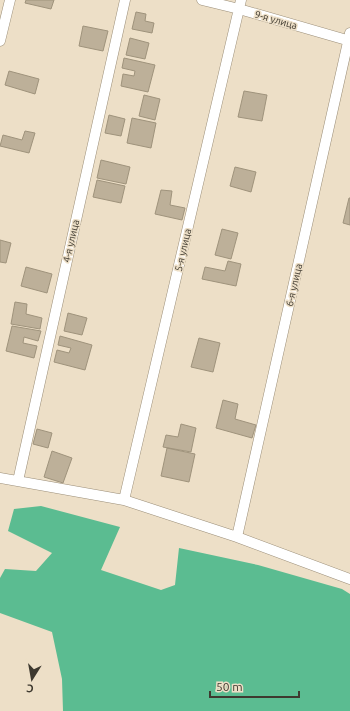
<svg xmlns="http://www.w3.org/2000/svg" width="350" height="711" viewBox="0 0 350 711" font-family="Ubuntu,sans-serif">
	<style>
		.forest { fill: #5bbc91 }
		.building { fill: #bdb099; stroke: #9f937c }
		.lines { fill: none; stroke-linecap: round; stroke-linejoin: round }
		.minor-casing { stroke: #9b8e78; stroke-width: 11 }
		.minor { stroke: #fff; stroke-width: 10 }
		.labels { text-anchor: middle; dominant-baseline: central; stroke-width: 3; stroke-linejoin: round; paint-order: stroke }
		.street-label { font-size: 10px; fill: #3e392f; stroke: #eddfc7 }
	</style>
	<rect width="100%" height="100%" fill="#eddfc7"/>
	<!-- forest -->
	<path class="forest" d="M41,506L120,527L101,570L161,590L175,585L179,548L258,565L342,589L350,594V711H63L62,679L52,632L0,613V578L5,569L36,571L52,553L8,531L14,509Z"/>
	<!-- building -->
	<path class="building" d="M26,0H54L51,9L25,3Z
		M136,12L146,14L145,21L154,23L152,33L132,29Z
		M83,26L108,31L103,51L79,46Z
		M130,38L149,43L145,59L126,55Z
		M124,58L155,65L148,92L121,86L123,74L134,76L135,71L122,68Z
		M9,71L39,79L35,94L5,85Z
		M244,91L267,95L262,121L238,117Z
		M144,95L160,99L155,120L139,116Z
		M109,115L125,119L121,136L105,133Z
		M132,118L156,123L151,148L127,143Z
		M25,131L35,133L29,153L0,146L3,135L22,140Z
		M101,160L130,167L126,184L97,178Z
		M235,167L256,172L251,192L230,186Z
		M97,180L125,186L121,203L93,197Z
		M161,190L172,191L170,205L185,208L182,220L155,214Z
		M349,198H350V225L343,223Z
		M222,229L238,233L231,259L215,255Z
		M0,240L11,243L6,263L0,262Z
		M228,261L241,264L236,286L202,279L205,267L225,271Z
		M26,267L52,274L47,293L21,286Z
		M15,302L27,304L26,314L42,318L40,329L11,324Z
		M68,313L87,318L82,335L64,331Z
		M12,326L41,331L38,341L24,337L23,343L37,346L34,358L6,351Z
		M60,336L92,345L85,370L54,362L57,350L69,353L71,348L58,345Z
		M199,338L220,343L213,372L191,367Z
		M223,400L238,404L235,419L256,425L252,438L216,428Z
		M181,424L196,428L191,452L163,447L166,435L178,437Z
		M37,429L52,433L48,448L33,444Z
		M167,448L195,454L189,482L161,476Z
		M52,451L72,458L63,483L44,477Z"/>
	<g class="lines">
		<!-- minor casing -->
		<g class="minor-casing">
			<path id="minor" d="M202,0L239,9L350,41
				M0,41L10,0
				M0,478L124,500L237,537L350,579
				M18,481L125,0
				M124,500L241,0
				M237,537L350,33"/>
		</g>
		<!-- minor -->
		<use href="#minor" class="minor"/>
	</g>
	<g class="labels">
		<!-- street labels -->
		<g class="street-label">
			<text transform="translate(276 20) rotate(16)">9-я улица</text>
			<text transform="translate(71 241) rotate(-77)">4-я улица</text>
			<text transform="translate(183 250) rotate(-77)">5-я улица</text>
			<text transform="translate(294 285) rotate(-77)">6-я улица</text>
		</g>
	</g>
	<!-- north arrow -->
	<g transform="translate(32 679) rotate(191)" stroke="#eddfc7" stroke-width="3" paint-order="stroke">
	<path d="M0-3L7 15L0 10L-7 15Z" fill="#3e392f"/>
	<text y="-6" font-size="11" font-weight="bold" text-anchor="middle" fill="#3e392f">С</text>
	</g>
	<!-- scale -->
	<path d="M210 691v6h89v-6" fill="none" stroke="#3e392f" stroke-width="2"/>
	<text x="216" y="691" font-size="12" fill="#3e392f" stroke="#eddfc7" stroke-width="3" paint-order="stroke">50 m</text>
</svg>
